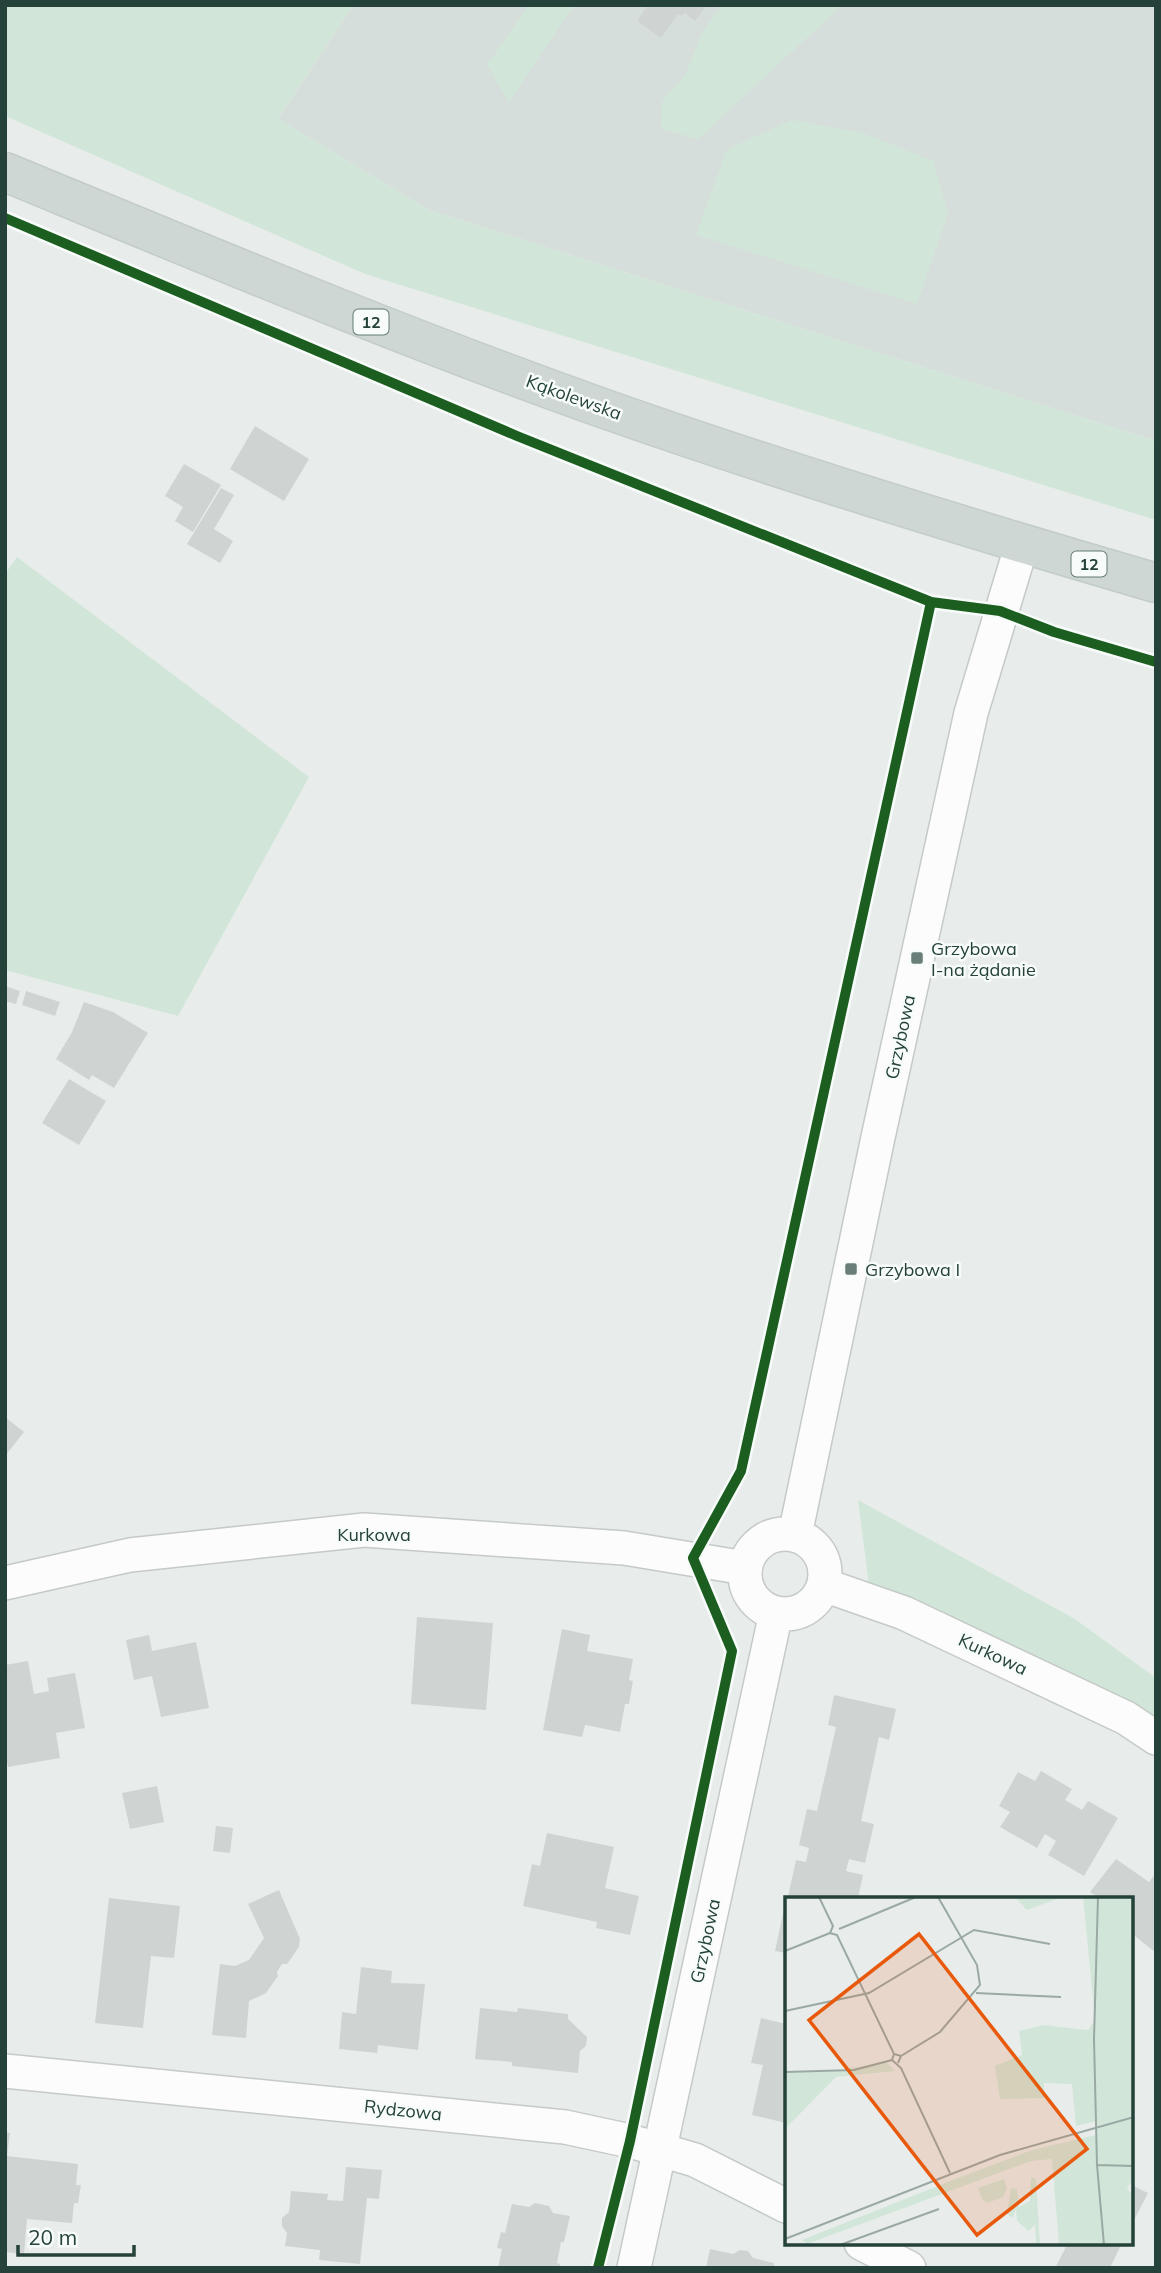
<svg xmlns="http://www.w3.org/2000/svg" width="1161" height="2273" viewBox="0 0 1161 2273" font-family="Mulish,sans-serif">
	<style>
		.built { fill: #d6dedb }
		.green { fill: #d1e6d8 }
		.building { fill: #cfd4d2 }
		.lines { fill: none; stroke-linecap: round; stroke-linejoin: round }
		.street-casing { stroke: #c5cac8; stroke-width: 36 }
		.primary-casing { stroke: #c3ccc9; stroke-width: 41 }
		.street { stroke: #fcfcfc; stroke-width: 33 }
		.primary { stroke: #cfd7d5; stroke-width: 38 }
		.cycleway-casing { stroke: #f7fbf9; stroke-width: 15 }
		.cycleway { stroke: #1b5e20; stroke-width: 10 }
		.poi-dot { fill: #697e78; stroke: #f7fbf9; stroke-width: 2.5 }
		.labels { text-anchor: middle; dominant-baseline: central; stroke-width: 5; stroke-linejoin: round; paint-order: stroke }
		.shield { fill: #f7fbf9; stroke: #637a73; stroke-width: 2 }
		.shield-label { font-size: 16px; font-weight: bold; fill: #24423a }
		.street-label { font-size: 18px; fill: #24423a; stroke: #f7fbf9 }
		.poi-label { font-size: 18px; fill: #24423a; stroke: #f7fbf9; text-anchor: start }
		.inset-road { fill: none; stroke: #9aa9a4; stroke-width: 2 }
		.view { fill: #e8590c; fill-opacity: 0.15; stroke: #e8590c; stroke-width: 3.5 }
		.inset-edge { fill: none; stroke: #24423a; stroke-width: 3.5 }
	</style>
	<rect width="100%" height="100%" fill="#e8edeb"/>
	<!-- built -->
	<path class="built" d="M353,5H1156V441L429,210L278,119Z"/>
	<!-- green -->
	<path class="green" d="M5,5H353L278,119L429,210L1156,441V520L365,274L5,116Z
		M529,5H574L509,102L487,65Z
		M722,5H842L698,139L661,129L662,102L686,74L701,35Z
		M792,120L863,133L933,161L948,213L917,304L696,235L727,149Z
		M17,557L309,777L178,1016L5,970V574Z
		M858,1500L1075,1619L1156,1678V1738L871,1601Z"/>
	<!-- building -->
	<path class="building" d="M648,5H707L695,21L685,13L682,16L678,14L661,38L637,21Z
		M255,426L309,459L284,501L230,469Z
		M184,464L221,485L193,532L175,521L183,507L165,496Z
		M221,488L234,495L214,529L233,541L220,563L187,544Z
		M5,986L20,991L16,1004L5,1001Z
		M26,991L60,1002L55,1016L22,1005Z
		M84,1002L113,1012L148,1033L114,1088L92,1075L89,1080L56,1059L72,1032Z
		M69,1079L106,1101L79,1145L42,1123Z
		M5,1417L24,1432L5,1456Z
		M417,1617L493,1623L486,1710L411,1704Z
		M562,1629L590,1635L587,1651L633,1659L629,1680L633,1681L629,1704H625L620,1732L585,1725L582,1737L543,1730Z
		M149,1635L152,1651L196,1642L209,1708L161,1717L152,1676L134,1680L126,1640Z
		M28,1661L34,1694L49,1691L47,1678L75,1673L85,1728L56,1733L60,1758L8,1767L5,1750V1665Z
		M834,1695L896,1709L889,1740L879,1737L861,1821L874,1824L865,1863L849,1859L846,1871L863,1875L858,1898H796L788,1897L796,1860L806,1862L809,1848L799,1845L807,1809L817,1811L836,1727L828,1725Z
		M1041,1771L1072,1789L1065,1800L1082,1810L1088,1801L1118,1818L1084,1876L1048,1855L1056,1841L1045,1834L1037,1848L1000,1827L1010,1812L999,1806L1018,1772L1035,1781Z
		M157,1786L164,1822L130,1829L122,1793Z
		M216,1826L233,1828L230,1853L213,1851Z
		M547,1833L614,1847L605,1888L639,1896L630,1935L596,1928L597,1922L523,1906L532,1864L540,1866Z
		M1116,1859L1149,1882L1156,1873V1953L1131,1933V1898H1099L1090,1892Z
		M279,1890L300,1939L299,1947L287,1964H282L277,1972L278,1976L266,1993L249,2001L246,2038L212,2035L220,1964L235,1966L249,1960L264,1938L248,1904Z
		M109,1898L180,1906L174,1958L151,1956L143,2028L95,2023Z
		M783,1914L786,1915V1953L775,1951Z
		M361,1967L392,1971L391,1983L425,1984L418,2050L378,2045L377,2053L339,2049L342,2012L356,2014Z
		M480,2008L517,2012L518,2008L568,2014V2019L587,2037L586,2046L580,2051L578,2073L512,2066V2062L475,2059Z
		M761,2018L786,2024V2123L752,2115L763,2065L751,2063Z
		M5,2132L10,2133L7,2156L78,2164L76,2185H81L78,2203H74L72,2223L27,2219L24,2254L5,2252Z
		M346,2167L382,2170L379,2199L367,2198L360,2264L319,2260L320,2250L285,2246L287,2233L282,2226V2218L289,2212L291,2191L328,2194L327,2200L343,2201Z
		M1131,2185L1148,2193L1131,2226Z
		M535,2203L549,2206L553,2213L570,2216L564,2242H561L557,2263L560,2264L559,2268H498L502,2249L497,2248L501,2232L505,2233L512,2204L529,2207Z
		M1068,2243H1122L1110,2268H1055Z
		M710,2249L733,2254L740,2250L748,2251L753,2258L774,2263V2268H706Z"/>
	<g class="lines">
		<!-- street casing -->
		<g class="street-casing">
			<path id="street" d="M745 1574a40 40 0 1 1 80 0a40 40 0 1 1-80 0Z
				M795,1535L877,1142L971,713L1022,544
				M5,1583L130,1555L364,1530L624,1548L745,1568
				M824,1585L904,1613L1126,1718L1156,1738
				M5,2071L565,2127L630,2141L695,2160L786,2206
				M861,2243L909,2268
				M634,2268L776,1613"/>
		</g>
		<!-- primary casing -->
		<g class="primary-casing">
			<path id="primary" d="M5,172C204,254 402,337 605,409C787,473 971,529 1156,583"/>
		</g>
		<!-- street -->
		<use href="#street" class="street"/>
		<!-- primary -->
		<use href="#primary" class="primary"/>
		<!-- cycleway casing -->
		<g class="cycleway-casing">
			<path id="cycleway" d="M5,218L517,436L931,602L1000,611L1054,632L1156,662
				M598,2268L630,2141L732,1651L693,1558L741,1471L931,602"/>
		</g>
		<!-- cycleway -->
		<use href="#cycleway" class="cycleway"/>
	</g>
	<!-- markers -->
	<g class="poi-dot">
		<rect x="910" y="951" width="14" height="14" rx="3.5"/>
		<rect x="844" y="1262" width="14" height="14" rx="3.5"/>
	</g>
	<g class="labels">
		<!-- shield labels -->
		<g class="shield">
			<rect x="353.5" y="309.5" width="35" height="25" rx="5"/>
			<rect x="1071.5" y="551.5" width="35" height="25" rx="5"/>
		</g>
		<g class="shield-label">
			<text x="371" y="322">12</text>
			<text x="1089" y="564">12</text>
		</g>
		<!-- street labels -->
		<g class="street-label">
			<text transform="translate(574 397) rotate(20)">Kąkolewska</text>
			<text transform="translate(900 1037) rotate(-78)">Grzybowa</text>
			<text x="374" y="1534">Kurkowa</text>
			<text transform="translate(993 1654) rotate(25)">Kurkowa</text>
			<text transform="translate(705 1941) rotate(-78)">Grzybowa</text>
			<text transform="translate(403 2110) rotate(6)">Rydzowa</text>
		</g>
		<!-- poi labels -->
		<g class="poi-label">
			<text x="931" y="948">Grzybowa<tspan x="931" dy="21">I-na żądanie</tspan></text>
			<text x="865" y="1269">Grzybowa I</text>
		</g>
	</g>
	<!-- overview -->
	<g transform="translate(785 1897)">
		<rect width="348" height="348" fill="#e8edeb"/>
		<path d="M230,0H277L242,13ZM298,0H348L349,281L342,291L348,299V348H274L267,262L246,264L22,347L17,343L168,283L247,253L311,238V224L291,229L287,187L259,186V201L215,202L210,169L237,158L234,134L258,128L303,133L310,123ZM101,165L110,174L51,180L0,232V175L49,174ZM246,280L251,282L255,348H251L250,327L244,334L232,324L231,312L228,321L222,317L226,291L232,292L234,310L245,304ZM219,282L222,292L218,300L202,306L197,302L193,291Z" fill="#d1e6d8"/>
		<path class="inset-road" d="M34,0L48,29L45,36L52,38L109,157L116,159L113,166M313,0L309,142L312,268L319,348M54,32L131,0M0,54L45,36M191,96L276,100M0,114L84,96L189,33L265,47M109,157L107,163L116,171L165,276M116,159L155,135L195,88L192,68L153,0M0,175L69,173L107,163M312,268L349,269M0,342L215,258L349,220M55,348L154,312"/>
		<path class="view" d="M134,37L302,252L192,338L24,123Z"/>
		<rect width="348" height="348" class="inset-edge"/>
	</g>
	<!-- border -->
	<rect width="1161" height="2273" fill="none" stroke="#24423a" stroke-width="14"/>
	<!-- scale -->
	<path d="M18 2245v10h116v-10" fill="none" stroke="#24423a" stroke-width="3.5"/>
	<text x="28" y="2245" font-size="21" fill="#24423a" stroke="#f7fbf9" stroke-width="5" paint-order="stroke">20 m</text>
</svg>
